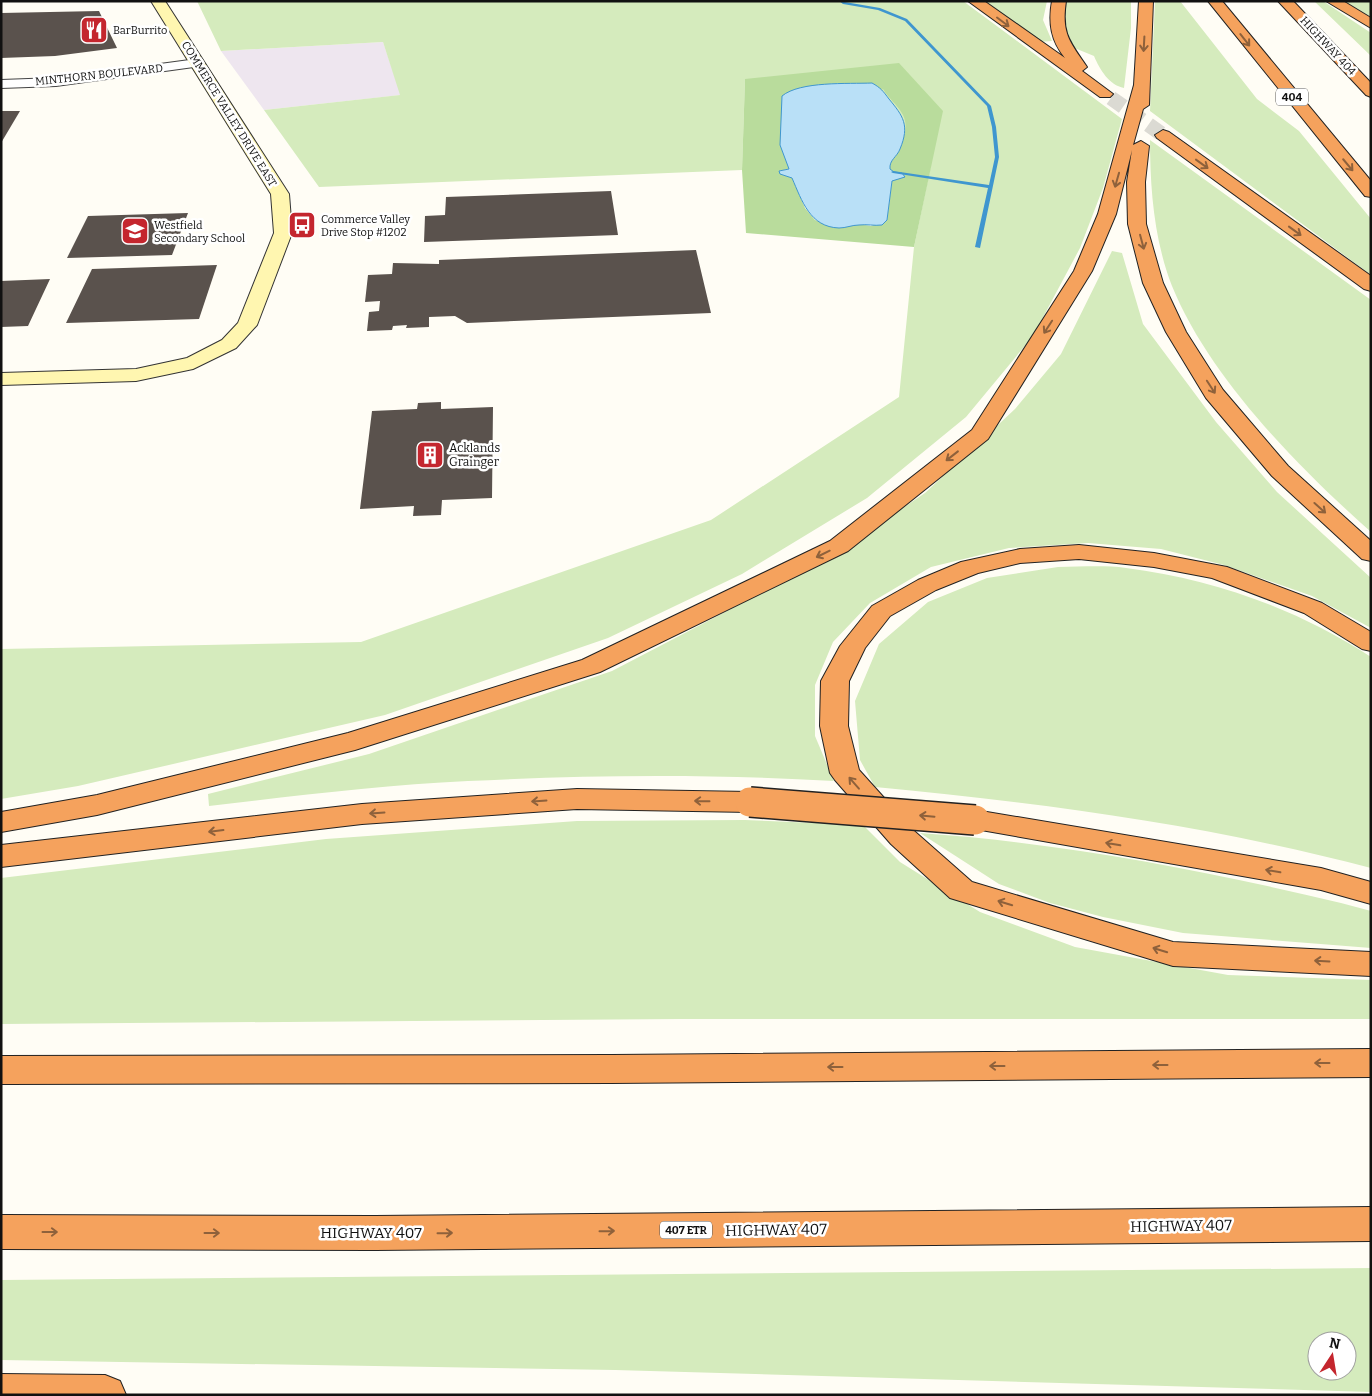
<svg xmlns="http://www.w3.org/2000/svg" width="1372" height="1396" viewBox="0 0 1372 1396" font-family="Bitter,serif">
	<style>
		.industrial { fill: #eee6ef }
		.green { fill: #d5ebbd; fill-rule: evenodd }
		.forest { fill: #b9dc9c; fill-rule: evenodd }
		.water { fill: #b9e0f7; stroke: #3f96cf }
		.lines { fill: none; stroke-linecap: round; stroke-linejoin: round }
		.stream { fill: #3f96cf; fill-rule: evenodd }
		.building { fill: #5a524d }
		.highway-tunnel { stroke: #dbdad3; stroke-width: 15; stroke-dasharray: 15 8; stroke-linecap: butt }
		.street-casing { stroke: #444; stroke-width: 2 }
		.secondary-casing { stroke: #333; stroke-width: 2 }
		.highway-casing { stroke: #222; stroke-width: 2 }
		.street { fill: #fff; fill-rule: evenodd }
		.secondary { fill: #fff6b0; fill-rule: evenodd }
		.highway { fill: #f5a25d; fill-rule: evenodd }
		.highway-bridge-casing { stroke: #222; stroke-width: 32; stroke-linecap: butt }
		.highway-bridge { stroke: #f5a25d; stroke-width: 29 }
		.oneway { stroke: #8e613b }
		.labels { text-anchor: middle; dominant-baseline: central; stroke-width: 5; stroke-linejoin: round; paint-order: stroke }
		.far-poi-label { font-size: 11px; fill: #111; stroke: #fff; text-anchor: start }
		.far-street-label { font-size: 11px; fill: #111; stroke: #fff }
		.shield { fill: #fff; stroke: #585858; stroke-width: 1 }
		.shield-label { font-size: 11px; font-weight: bold; fill: #111 }
		.poi-label { font-size: 12px; fill: #111; stroke: #fff; text-anchor: start }
		.near-street-label { font-size: 15px; fill: #111; stroke: #fff }
	</style>
	<rect width="100%" height="100%" fill="#fffdf5"/>
	<!-- industrial -->
	<path class="industrial" d="M383,42L401,95L264,110L221,51Z"/>
	<!-- green -->
	<path class="green" d="M197,1H963L1122,119L1103,188L1080,248L1033,336L966,417L867,498L742,574L608,638L385,715L78,786L1,799V649L361,642L711,520L899,397L914,247L931,165L745,79L742,170L319,187L264,110L400,95L383,42L221,51Z
		M982,1H1047L1043,20L1052,41L1039,42Z
		M1065,1H1131V28L1124,88C1109,85 1100,70 1094,56L1072,47L1062,26Z
		M1155,1H1180L1257,99L1299,131L1371,219V275L1150,111Z
		M1314,1H1323L1371,33V56Z
		M1343,1H1371V17Z
		M1150,140L1371,300V532C1298,467 1209,377 1172,286C1154,240 1150,188 1150,140Z
		M1112,251L1122,253L1143,324L1216,422L1277,492L1371,578V628L1312,596L1224,565L1161,549L1088,543L1009,548L931,567L870,603L833,642L815,685V736L834,781C712,774 590,775 468,781C382,785 295,796 209,806L208,794L369,754L612,671L827,559L925,493L1015,409L1061,354Z
		M1058,567C1080,567 1104,565 1126,568C1214,579 1297,609 1371,657V868C1208,825 1042,803 875,787L860,760L855,701L879,644L928,602L987,578Z
		M745,820L863,825L900,862L980,912L1075,947L1228,975L1371,980V1019H680L1,1024V878L326,839L577,821Z
		M920,833C1063,843 1203,870 1341,903L1371,911V948L1183,933L1103,917L1050,903L999,884Z
		M1371,1268V1392L615,1370L1,1360V1280ZM1317,1341H1347V1371H1317Z"/>
	<!-- forest -->
	<path class="forest" d="M899,63L943,111L914,247L746,233L742,170L745,79ZM883,89C888,98 898,105 903,115C911,131 899,151 889,163L890,169L894,173H902L892,180L887,220L871,226L859,224L841,228L815,220L805,208L792,177L779,171L789,169Z"/>
	<!-- water -->
	<path class="water" d="M872,83C881,88 883,91 889,99C903,116 910,125 900,149C897,157 889,160 890,169L894,172L902,173L905,177L892,181L887,220L882,225C874,226 867,224 859,225C852,225 846,228 839,228C810,227 802,201 792,178L780,174L779,171L789,169L780,145L782,96C800,81 848,84 872,83Z"/>
	<g class="lines">
		<!-- stream -->
		<path class="stream" d="M839,1L880,8L907,19L991,106L996,127L999,157L980,248L975,247L988,188L893,173L891,172L893,171L989,185L995,157L992,127L987,106L905,21L878,10L843,4Z"/>
	</g>
	<!-- building -->
	<path class="building" d="M99,11L117,48L55,56L1,58V13Z
		M1,111H20L1,143Z
		M611,191L618,235L424,242L425,216L445,215L446,197Z
		M188,213L172,255L67,258L88,216Z
		M696,250L711,313L467,323L455,316L429,317V327L406,328L407,325L393,326L392,330L367,331L369,312L379,311L380,301L365,302L368,275L392,274L393,263L439,264V260Z
		M217,265L199,319L66,323L92,269Z
		M50,279L28,326L1,327V281Z
		M441,402V409L493,407L492,498L442,500L441,515L413,516L414,506L360,509L372,411L417,409L418,403Z"/>
	<g class="lines">
		<!-- highway-tunnel -->
		<path class="highway-tunnel" d="M1111,98L1163,135"/>
		<!-- street casing -->
		<g class="street-casing">
			<path id="street" d="M197,59L201,60L203,63L201,66L56,86L1,88V80L56,78Z"/>
		</g>
		<!-- secondary casing -->
		<g class="secondary-casing">
			<path id="secondary" d="M151,1H165L289,194L292,233L257,325L236,348L193,369L136,381L1,385V373L136,369L187,358L222,340L238,323L274,233L271,194Z"/>
		</g>
		<!-- highway casing -->
		<g class="highway-casing">
			<path id="highway" d="M968,1H984L1065,58C1051,41 1048,23 1052,1H1066C1061,34 1070,42 1087,67L1082,71L1113,94L1110,97H1100Z
				M1139,1H1153L1149,105L1143,109L1133,145L1141,141L1149,146L1145,182L1146,224L1163,283L1186,332L1223,390L1288,466L1371,541V561L1362,559L1272,476L1206,398L1166,332L1143,283L1128,224L1127,182L1132,150L1116,214L1092,271L988,439L848,551L600,672L355,750L97,815L1,832V812L97,795L348,733L582,660L830,541L972,430L1074,271L1098,214L1134,85Z
				M1208,1H1222L1371,181V197L1365,196Z
				M1278,1H1293L1371,83V97L1366,95Z
				M1326,1H1343L1371,18V28Z
				M1163,130L1169,132L1371,276V291L1364,289L1157,138L1155,135Z
				M1079,545L1154,553L1227,567L1322,603L1371,632V651L1362,649L1304,613L1212,578L1154,567L1079,559L1020,563L978,573L936,590L890,616L865,648L849,681L848,726L859,770L913,830L972,882L1173,942L1371,952V976L1173,966L950,898L891,844L835,780L830,773L820,726L821,681L840,646L872,606L918,580L961,562L1020,549Z
				M577,789L750,792L760,795L765,802L760,809L750,812L577,809L362,824L1,867V845L362,804Z
				M975,810L1321,868L1371,882V904L1321,890L964,827L960,820L964,813Z
				M1371,1049V1077L612,1083L1,1084V1056L612,1055Z
				M1371,1207V1241L375,1250L1,1249V1215L375,1216Z
				M1,1374L105,1375L120,1381L126,1395H1Z"/>
		</g>
		<!-- street -->
		<use href="#street" class="street"/>
		<!-- secondary -->
		<use href="#secondary" class="secondary"/>
		<!-- highway -->
		<use href="#highway" class="highway"/>
		<!-- highway-bridge casing -->
		<g class="highway-bridge-casing">
			<path id="highway-bridge" d="M750,802L975,820"/>
		</g>
		<!-- highway-bridge -->
		<use href="#highway-bridge" class="highway-bridge"/>
	</g>
	<!-- one-way arrows -->
	<defs><path id="oneway-shaft" d="M-6 0H5M1.5-3L5.5 0L1.5 3" fill="none" stroke-width="1.6" stroke-linecap="round" stroke-linejoin="round" transform="scale(1.25)"/></defs>
	<g class="oneway">
		<use href="#oneway-shaft" transform="translate(1003 22) rotate(37)"/>
		<use href="#oneway-shaft" transform="translate(1245 40) rotate(52)"/>
		<use href="#oneway-shaft" transform="translate(1144 44) rotate(93)"/>
		<use href="#oneway-shaft" transform="translate(1202 164) rotate(36)"/>
		<use href="#oneway-shaft" transform="translate(1348 165) rotate(50)"/>
		<use href="#oneway-shaft" transform="translate(1117 180) rotate(106)"/>
		<use href="#oneway-shaft" transform="translate(1295 231) rotate(36)"/>
		<use href="#oneway-shaft" transform="translate(1142 242) rotate(75)"/>
		<use href="#oneway-shaft" transform="translate(1048 327) rotate(123)"/>
		<use href="#oneway-shaft" transform="translate(1211 387) rotate(57)"/>
		<use href="#oneway-shaft" transform="translate(952 456) rotate(142)"/>
		<use href="#oneway-shaft" transform="translate(1320 508) rotate(42)"/>
		<use href="#oneway-shaft" transform="translate(823 554) rotate(154)"/>
		<use href="#oneway-shaft" transform="translate(854 783) rotate(-131)"/>
		<use href="#oneway-shaft" transform="translate(539 801) rotate(176)"/>
		<use href="#oneway-shaft" transform="translate(702 801) rotate(-179)"/>
		<use href="#oneway-shaft" transform="translate(377 813) rotate(176)"/>
		<use href="#oneway-shaft" transform="translate(927 816) rotate(-175)"/>
		<use href="#oneway-shaft" transform="translate(216 831) rotate(173)"/>
		<use href="#oneway-shaft" transform="translate(1113 844) rotate(-170)"/>
		<use href="#oneway-shaft" transform="translate(1273 871) rotate(-170)"/>
		<use href="#oneway-shaft" transform="translate(1005 903) rotate(-163)"/>
		<use href="#oneway-shaft" transform="translate(1160 950) rotate(-163)"/>
		<use href="#oneway-shaft" transform="translate(1322 961) rotate(-177)"/>
		<use href="#oneway-shaft" transform="translate(1322 1063) rotate(180)"/>
		<use href="#oneway-shaft" transform="translate(1160 1065) rotate(180)"/>
		<use href="#oneway-shaft" transform="translate(997 1066) rotate(180)"/>
		<use href="#oneway-shaft" transform="translate(835 1067) rotate(180)"/>
		<use href="#oneway-shaft" transform="translate(607 1231) rotate(-1)"/>
		<use href="#oneway-shaft" transform="translate(50 1232)"/>
		<use href="#oneway-shaft" transform="translate(212 1233)"/>
		<use href="#oneway-shaft" transform="translate(445 1233) rotate(-1)"/>
	</g>
	<!-- icons -->
	<defs>
		<g id="restaurant-square" transform="scale(1.4375)"><rect x="-9" y="-9" width="18" height="18" rx="4" fill="#c4262e" stroke="#fff"/><path d="M-5-6h1v4h1v-4h1v4h1v-4h1v5L-1.5 .5V6h-2V.5L-5-1ZM5-6V6H3V1.5H1.5Q1.5-4 5-6Z" fill="#fff"/></g>
		<g id="bus-square" transform="scale(1.4375)"><rect x="-9" y="-9" width="18" height="18" rx="4" fill="#c4262e" stroke="#fff"/><path d="M-5-6H5V4H4V6H2V4H-2V6H-4V4H-5ZM-3.5-4V0h7V-4ZM-3.5 1.2v1.5H-2V1.2ZM2 1.2v1.5H3.5V1.2Z" fill="#fff"/></g>
		<g id="school-square" transform="scale(1.4375)"><rect x="-9" y="-9" width="18" height="18" rx="4" fill="#c4262e" stroke="#fff"/><path d="M0-5L7-2L0 1L-7-2ZM-4 1L0 2.5L4 1V4Q0 6-4 4Z" fill="#fff"/></g>
		<g id="building-square" transform="scale(1.4375)"><rect x="-9" y="-9" width="18" height="18" rx="4" fill="#c4262e" stroke="#fff"/><path d="M-4-6H4V6H1V3H-1V6H-4ZM-2.5-4.3h1.7v1.8h-1.7ZM.8-4.3h1.7v1.8H.8ZM-2.5-1h1.7V.8h-1.7ZM.8-1h1.7V.8H.8Z" fill="#fff"/></g>
	</defs>
	<g fill-rule="evenodd">
		<use href="#restaurant-square" x="94" y="30"/>
		<use href="#bus-square" x="302" y="225"/>
		<use href="#school-square" x="135" y="231"/>
		<use href="#building-square" x="430" y="455"/>
	</g>
	<g class="labels">
		<!-- far-poi labels -->
		<g class="far-poi-label">
			<text x="113" y="30">BarBurrito</text>
			<text x="321" y="219">Commerce Valley<tspan x="321" dy="13">Drive Stop #1202</tspan></text>
			<text x="154" y="225">Westfield<tspan x="154" dy="13">Secondary School</tspan></text>
		</g>
		<!-- far-street labels -->
		<g class="far-street-label">
			<text transform="translate(1328 46) rotate(47)">HIGHWAY 404</text>
			<text transform="translate(99 75) rotate(-6)">MINTHORN BOULEVARD</text>
			<text transform="translate(229 114) rotate(58)">COMMERCE VALLEY DRIVE EAST</text>
		</g>
		<!-- shield labels -->
		<g class="shield">
			<rect x="1276" y="88.5" width="32" height="17" rx="4"/>
			<rect x="660" y="1221.5" width="52" height="17" rx="4"/>
		</g>
		<g class="shield-label">
			<text x="1292" y="97">404</text>
			<text x="686" y="1230">407 ETR</text>
		</g>
		<!-- poi labels -->
		<g class="poi-label">
			<text x="449" y="448">Acklands<tspan x="449" dy="14">Grainger</tspan></text>
		</g>
		<!-- near-street labels -->
		<g class="near-street-label">
			<text transform="translate(1181 1226) rotate(-1)">HIGHWAY 407</text>
			<text transform="translate(776 1230) rotate(-1)">HIGHWAY 407</text>
			<text x="371" y="1233">HIGHWAY 407</text>
		</g>
	</g>
	<!-- border -->
	<rect width="1372" height="1396" fill="none" stroke="#111111" stroke-width="5"/>
	<!-- north arrow -->
	<g transform="translate(1332 1356) rotate(12)"><circle r="24" fill="#ffffff" stroke="#a0a0a0"/>
	<path d="M0-4L9 19L0 12L-9 19Z" fill="#c4262e"/>
	<text y="-8" font-size="14" font-weight="bold" text-anchor="middle" fill="#111111">N</text>
	</g>
</svg>
